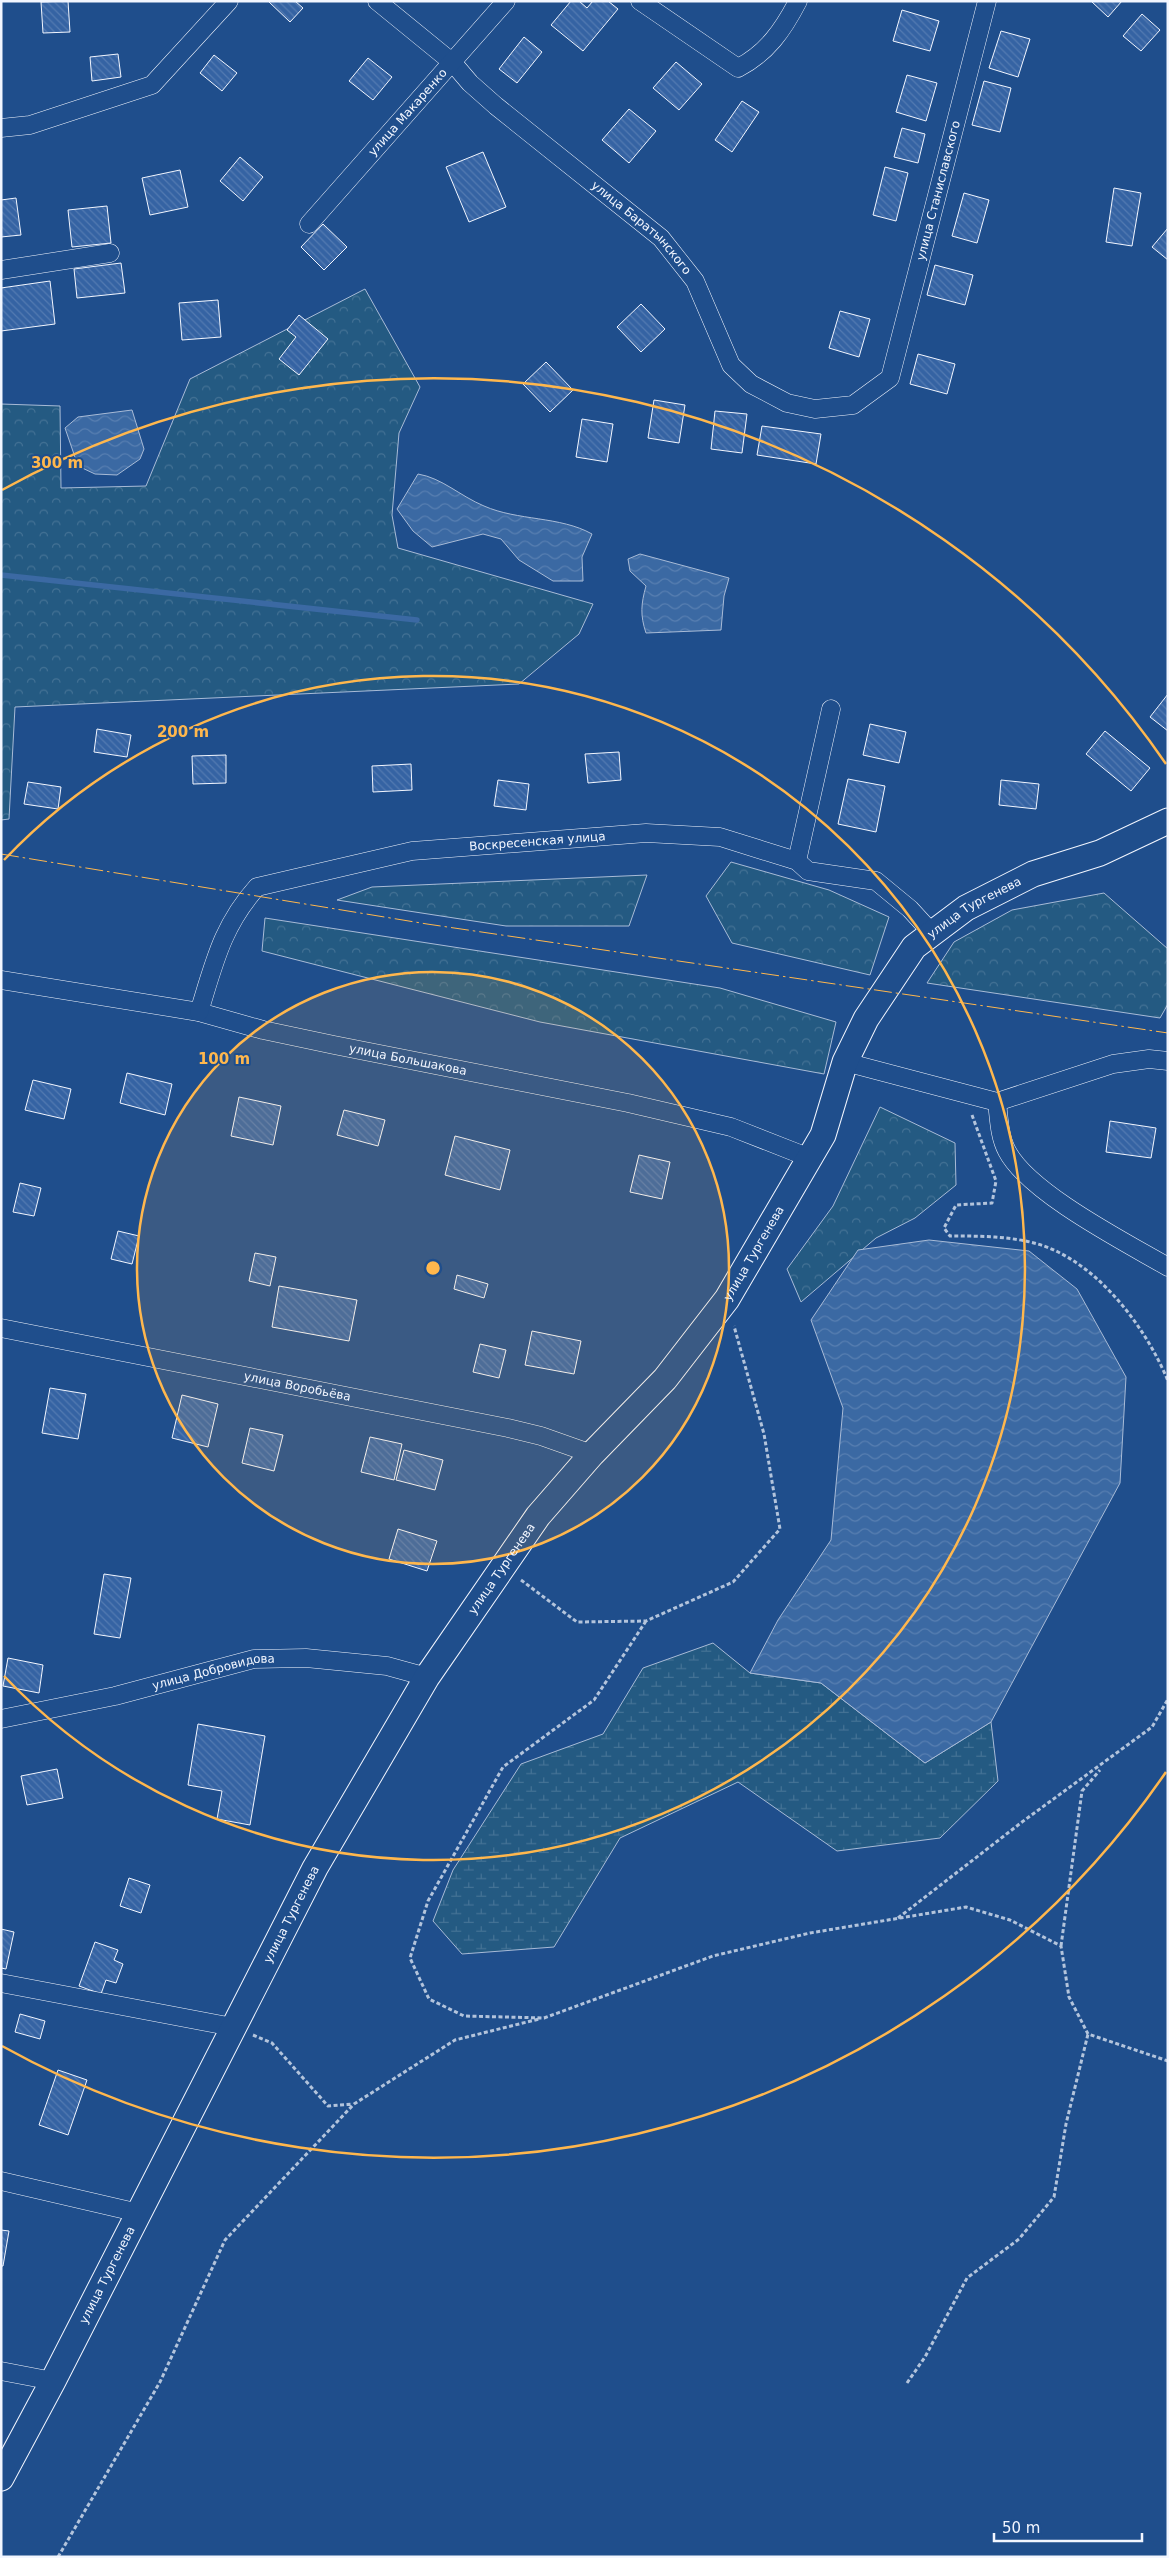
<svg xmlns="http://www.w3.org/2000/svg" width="1169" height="2558" viewBox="0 0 1169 2558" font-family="'DejaVu Sans',sans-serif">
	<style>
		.forest { fill: url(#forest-crowns); stroke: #a8bbd7 }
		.wetland { fill: url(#wetland-marsh); stroke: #a8bbd7 }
		.water { fill: url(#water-waves); stroke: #a8bbd7 }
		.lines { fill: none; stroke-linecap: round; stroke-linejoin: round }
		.stream { stroke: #3b69a3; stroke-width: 5.5 }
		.building { fill: url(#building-back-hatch); stroke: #f2f6ff }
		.street-casing { stroke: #f2f6ff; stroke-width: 19 }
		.secondary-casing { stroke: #f2f6ff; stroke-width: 27 }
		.path { stroke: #b3c4dc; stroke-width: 3; stroke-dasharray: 4 2.5; stroke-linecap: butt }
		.street { stroke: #1f4e8c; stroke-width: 18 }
		.secondary { stroke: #1f4e8c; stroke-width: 25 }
		.power { stroke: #ffb74d; stroke-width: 1; stroke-dasharray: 18 4 2.5 4; stroke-linecap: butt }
		.ring { fill: none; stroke: #ffb74d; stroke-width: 2.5 }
		.labels { text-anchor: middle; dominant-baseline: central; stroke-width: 4; stroke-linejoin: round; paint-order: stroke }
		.street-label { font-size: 12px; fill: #f2f6ff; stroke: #1f4e8c }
		.centre { fill: #ffb74d; stroke: #1f4e8c; stroke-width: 2.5 }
		.ring-label { font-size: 15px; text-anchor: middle; font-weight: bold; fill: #ffb74d; stroke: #1f4e8c; stroke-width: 4; stroke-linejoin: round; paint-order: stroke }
	</style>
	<defs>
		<pattern id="forest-crowns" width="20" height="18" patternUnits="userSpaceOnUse" patternTransform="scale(1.25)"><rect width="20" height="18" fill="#245a82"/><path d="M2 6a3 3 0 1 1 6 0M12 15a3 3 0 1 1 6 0" fill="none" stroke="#447295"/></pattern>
		<pattern id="wetland-marsh" width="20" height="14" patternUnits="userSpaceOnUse" patternTransform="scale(1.25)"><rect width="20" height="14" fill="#245a82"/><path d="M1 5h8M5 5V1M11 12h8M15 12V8" fill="none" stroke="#447295"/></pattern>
		<pattern id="water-waves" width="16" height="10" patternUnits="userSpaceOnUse" patternTransform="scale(1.25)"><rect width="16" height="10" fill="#3b69a3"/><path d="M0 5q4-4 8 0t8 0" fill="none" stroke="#587fb1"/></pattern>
		<pattern id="building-back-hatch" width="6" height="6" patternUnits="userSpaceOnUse" patternTransform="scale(1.25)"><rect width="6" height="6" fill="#3563a3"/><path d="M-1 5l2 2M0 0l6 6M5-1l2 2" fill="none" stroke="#537ab1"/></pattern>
	</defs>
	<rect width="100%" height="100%" fill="#1f4e8c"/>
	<!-- forest -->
	<path class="forest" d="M365,289L420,387L399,433L392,515L398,548L593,604L579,634L519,684L15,707L9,819L1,820V404L60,406L61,488L146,486L190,379Z
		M731,862L829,890L889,917L870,975L732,943L706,896Z
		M647,875L629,926H506L337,900L372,887Z
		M1104,893L1168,949V1004L1160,1018L927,983L954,942L1012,910Z
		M265,918L720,988L836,1022L824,1074L540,1022L262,951Z
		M880,1107L955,1143L956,1185L915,1218L876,1238L801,1302L787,1269L833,1206Z"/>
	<!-- wetland -->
	<path class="wetland" d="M713,1643L750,1673L821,1683L925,1763L991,1722L998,1781L940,1838L837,1851L738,1782L620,1838L554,1947L462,1954L433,1921L453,1870L521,1764L603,1734L643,1668Z"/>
	<!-- water -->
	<path class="water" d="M132,410L144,449L140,459L117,475L95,474L78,466L65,428L78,417Z
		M418,474C442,478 460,496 484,506C518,521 560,516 592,534L582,557L583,581H553L519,560L501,539L483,534L432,547L413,531L397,509Z
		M640,554L729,578L724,596L721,630L646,633C640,615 641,604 646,586L630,571L628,559Z
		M929,1240L1029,1251L1077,1289L1126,1377L1120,1483L991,1722L925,1763L821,1683L750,1673L778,1620L831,1540L843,1408L811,1320L858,1250Z"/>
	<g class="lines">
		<!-- stream -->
		<path class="stream" d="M1,575L417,620"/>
	</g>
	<!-- building -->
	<path class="building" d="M68,1L70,32L43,33L41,2Z
		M268,1H295L303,8L290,22Z
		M571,1H579L587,8L593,1H608L618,9L583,51L551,25Z
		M1091,1H1122L1108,17Z
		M902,10L939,21L930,51L893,41Z
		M1142,14L1160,30L1141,51L1123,36Z
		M1001,31L1030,39L1018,77L989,68Z
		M524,37L542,52L517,83L499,69Z
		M118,54L121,77L92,81L90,57Z
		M214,55L237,73L222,91L200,73Z
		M368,58L392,77L373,100L349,81Z
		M676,62L702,84L679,110L653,88Z
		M907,75L937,83L926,121L896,112Z
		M984,81L1011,88L1000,132L972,125Z
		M742,101L759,112L732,152L715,140Z
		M629,109L656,131L629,163L602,140Z
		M902,128L925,134L918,163L894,157Z
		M483,152L506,207L469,222L446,167Z
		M240,157L263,177L243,201L220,181Z
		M885,167L908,173L896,221L873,215Z
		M180,170L188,207L150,215L142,178Z
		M1114,188L1141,193L1132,246L1106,242Z
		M964,193L989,200L977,243L952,236Z
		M16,198L21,235L1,237V200Z
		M107,206L111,243L72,247L68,210Z
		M323,224L347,247L324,270L301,247Z
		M1168,228V260L1152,247Z
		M121,263L125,293L77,298L74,269Z
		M935,265L973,275L965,305L927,295Z
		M50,281L55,324L1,331V288Z
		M218,300L221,337L182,340L179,303Z
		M641,304L665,329L641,352L617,327Z
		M840,311L870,319L859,357L829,348Z
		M299,315L328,339L299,375L279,359L296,337L287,330Z
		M918,354L955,364L947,394L910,384Z
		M546,362L573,390L550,412L523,384Z
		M654,400L685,405L679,443L648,438Z
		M715,411L747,414L742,453L711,449Z
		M582,419L613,424L607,462L576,457Z
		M762,426L821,434L816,464L757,455Z
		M1168,694V731L1150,717Z
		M870,724L906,732L899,763L863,755Z
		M97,729L131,735L127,757L94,752Z
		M1105,731L1150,768L1131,791L1086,754Z
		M619,752L621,780L588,783L585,754Z
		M226,755V783L193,784L192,756Z
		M411,764L412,790L373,792L372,766Z
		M848,779L885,786L876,832L838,824Z
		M498,780L529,784L526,810L494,806Z
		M1001,780L1039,784L1036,809L999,805Z
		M28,782L61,787L58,809L24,804Z
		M127,1073L172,1084L165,1115L120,1103Z
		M33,1080L71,1089L64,1119L25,1110Z
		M239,1097L281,1106L273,1145L231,1136Z
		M344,1110L385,1120L378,1146L337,1135Z
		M1110,1121L1156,1128L1151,1158L1106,1152Z
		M455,1136L510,1150L500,1190L445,1175Z
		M639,1155L670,1162L662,1199L630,1192Z
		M20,1183L41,1188L34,1216L13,1212Z
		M118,1231L139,1236L132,1264L111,1259Z
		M255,1253L276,1257L270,1286L249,1281Z
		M457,1275L488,1284L484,1298L454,1289Z
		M279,1286L357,1300L349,1341L272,1327Z
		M532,1331L581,1341L574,1374L525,1365Z
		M480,1344L506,1350L499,1378L473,1372Z
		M50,1388L86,1394L78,1439L42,1433Z
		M182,1395L218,1404L208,1447L172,1438Z
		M250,1428L283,1435L274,1471L242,1463Z
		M370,1437L402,1444L394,1480L361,1472Z
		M404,1450L443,1460L435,1490L396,1480Z
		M398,1529L437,1541L427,1571L389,1559Z
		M104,1574L131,1578L120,1638L94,1634Z
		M8,1658L43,1665L39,1693L3,1686Z
		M198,1724L265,1736L250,1825L217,1819L222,1791L188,1785Z
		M57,1769L63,1798L27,1805L21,1776Z
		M129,1878L150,1885L141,1913L120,1906Z
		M1,1929L14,1932L6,1969L1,1968Z
		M95,1942L118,1950L114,1960L123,1964L116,1983L106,1980L101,1994L79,1986Z
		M20,2014L45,2021L40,2039L15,2032Z
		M58,2070L87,2080L68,2135L39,2125Z
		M1,2230L9,2231L3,2266H1Z"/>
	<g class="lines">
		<!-- street casing -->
		<g class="street-casing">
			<g id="street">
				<path id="s1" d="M377,1L453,63L470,83L496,106L661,238L695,281L731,365L751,384L787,403L815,409L853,405L890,378L987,1"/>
				<path d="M640,1L738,68C767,53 783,30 798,1"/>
				<path d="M1,128L30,125L152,85L229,1"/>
				<path id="s2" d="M309,224L506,1"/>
				<path d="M1,270L110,253"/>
				<path d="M797,861L831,709"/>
				<path id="s3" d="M1,980L199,1012L263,1030L334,1045L628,1103L731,1127L810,1158"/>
				<path id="s4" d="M199,1012C214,964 222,926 257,887L412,851L646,833L720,837L797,861L808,871L876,881L910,909L932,933"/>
				<path d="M845,1062L997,1102L1113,1064L1149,1059L1168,1061"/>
				<path d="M997,1102C999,1118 999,1136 1007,1151C1029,1193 1125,1242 1168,1267"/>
				<path id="s5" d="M1,1328L508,1428L541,1436L592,1454"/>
				<path id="s6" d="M1,1719L115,1696L254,1659L306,1658L387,1666L427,1677"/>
				<path d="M1,1983L233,2027"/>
				<path d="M1,2181L139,2213"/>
				<path d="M1,2371L53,2381"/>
			</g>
		</g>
		<!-- secondary casing -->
		<g class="secondary-casing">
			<g id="secondary">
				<path id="s7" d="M1,2478L53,2381L315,1868L427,1677L538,1516L592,1454L665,1379L727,1299L823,1135L845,1062L866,1019L914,947L966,908L1033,874L1100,853L1168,821"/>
			</g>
		</g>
		<!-- path -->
		<path class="path" d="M972,1115L996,1181L992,1203L956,1205L944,1228L950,1236C976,1236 1004,1236 1030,1242C1093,1256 1145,1325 1168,1381
			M521,1580L577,1622L646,1621L733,1582L780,1529L764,1434L734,1326
			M646,1621L594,1700L503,1767L428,1901L410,1958L429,1999L464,2016L544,2018L713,1956L810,1933L966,1907L1010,1920L1061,1946L1069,1997L1088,2034L1168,2061
			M898,1918L1022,1822L1152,1727L1168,1699
			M1061,1946L1082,1791L1100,1770
			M253,2035L272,2043L328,2106L353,2104
			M907,2383L925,2357L967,2278L1019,2239L1054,2197L1066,2124L1088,2034
			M58,2557L160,2382L225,2240L354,2104L455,2040L539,2019"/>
		<!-- street -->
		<use href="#street" class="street"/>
		<!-- secondary -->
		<use href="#secondary" class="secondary"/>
		<!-- power -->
		<path class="power" d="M1,854L427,924L1168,1033"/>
	</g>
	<!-- distance rings -->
	<circle cx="433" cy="1268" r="296" fill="#ffb74d" fill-opacity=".12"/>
	<g class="ring">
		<circle cx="433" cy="1268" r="296"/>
		<path d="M4 860A592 592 0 1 1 4 1676"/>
		<path d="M1166 1772A889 889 0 0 1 2 2046M2 490A889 889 0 0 1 1166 764"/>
	</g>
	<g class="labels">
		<!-- street labels -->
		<g class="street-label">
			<text stroke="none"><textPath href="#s2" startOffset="149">улица Макаренко</textPath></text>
			<text stroke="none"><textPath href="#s1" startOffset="891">улица Станиславского</textPath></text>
			<text stroke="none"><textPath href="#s1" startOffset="349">улица Баратынского</textPath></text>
			<text stroke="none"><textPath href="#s4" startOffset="424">Воскресенская улица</textPath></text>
			<text stroke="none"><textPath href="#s7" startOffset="1864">улица Тургенева</textPath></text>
			<text stroke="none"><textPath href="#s3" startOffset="415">улица Большакова</textPath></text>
			<text stroke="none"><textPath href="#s7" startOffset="1444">улица Тургенева</textPath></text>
			<text stroke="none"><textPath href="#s5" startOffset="302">улица Воробьёва</textPath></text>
			<text stroke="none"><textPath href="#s7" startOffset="1039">улица Тургенева</textPath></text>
			<text stroke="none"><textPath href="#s6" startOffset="218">улица Добровидова</textPath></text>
			<text stroke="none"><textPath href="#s7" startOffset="634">улица Тургенева</textPath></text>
			<text stroke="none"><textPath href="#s7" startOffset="229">улица Тургенева</textPath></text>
		</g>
	</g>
	<circle cx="433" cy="1268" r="8" class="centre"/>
	<g class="ring-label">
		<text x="57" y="468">300 m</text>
		<text x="183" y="737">200 m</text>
		<text x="224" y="1064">100 m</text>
	</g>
	<!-- border -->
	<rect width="1169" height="2558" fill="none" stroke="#f2f6ff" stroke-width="5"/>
	<!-- scale -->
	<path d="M994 2533v8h148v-8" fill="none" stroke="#f2f6ff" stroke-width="2.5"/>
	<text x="1002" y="2533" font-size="15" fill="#f2f6ff" stroke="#1f4e8c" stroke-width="4" paint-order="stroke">50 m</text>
</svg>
